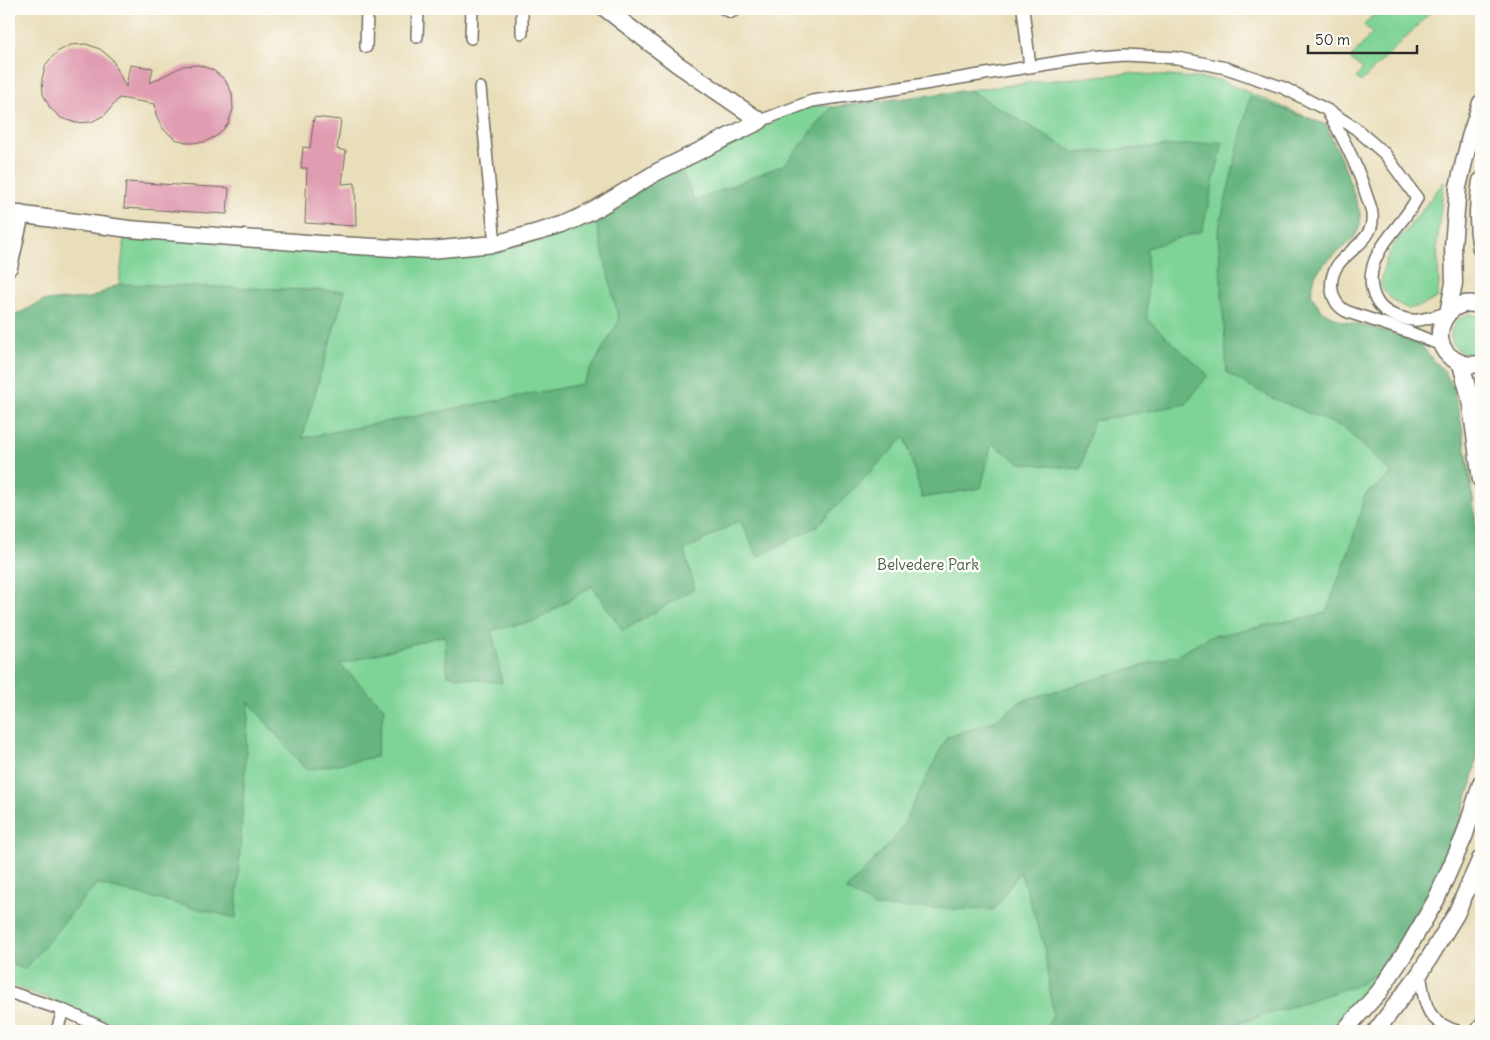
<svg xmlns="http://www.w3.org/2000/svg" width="1490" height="1040" viewBox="0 0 1490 1040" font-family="Delius,sans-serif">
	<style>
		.green { fill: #7ed396; stroke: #547f60 }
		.forest { fill: #66b57f; stroke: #487055 }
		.building { fill: #e09cb1 }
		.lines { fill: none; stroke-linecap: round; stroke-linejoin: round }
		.street-casing { stroke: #6e6a5d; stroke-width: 14 }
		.secondary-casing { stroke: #6e6a5d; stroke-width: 19 }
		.street { stroke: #fff; stroke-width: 11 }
		.secondary { stroke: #fff; stroke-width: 16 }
		.labels { text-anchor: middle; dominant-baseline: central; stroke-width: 5; stroke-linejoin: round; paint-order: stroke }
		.park-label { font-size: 15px; fill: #445d4b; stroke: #fdfcf7 }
	</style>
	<rect width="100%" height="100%" fill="#fdfcf7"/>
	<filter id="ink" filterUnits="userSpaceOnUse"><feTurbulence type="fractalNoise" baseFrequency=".02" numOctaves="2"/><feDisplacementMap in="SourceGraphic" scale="10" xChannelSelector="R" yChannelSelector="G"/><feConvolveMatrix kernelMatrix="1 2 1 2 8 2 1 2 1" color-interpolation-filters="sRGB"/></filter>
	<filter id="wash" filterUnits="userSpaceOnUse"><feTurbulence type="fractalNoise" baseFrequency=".0096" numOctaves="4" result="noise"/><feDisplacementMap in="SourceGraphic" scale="20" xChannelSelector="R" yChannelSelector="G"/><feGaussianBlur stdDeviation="1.12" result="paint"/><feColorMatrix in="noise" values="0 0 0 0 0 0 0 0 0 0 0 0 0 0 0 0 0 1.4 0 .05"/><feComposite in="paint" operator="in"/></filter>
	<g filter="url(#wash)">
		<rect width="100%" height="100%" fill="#e9deba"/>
		<!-- green -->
		<path class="green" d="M1379,9H1434L1361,82L1356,78L1363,69L1350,59L1372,33L1364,25Z
			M1480,9H1481V58L1477,67Z
			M1129,73L1219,80L1326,125L1345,168L1360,213V226L1354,238L1325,263L1315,275L1311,295L1322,311L1341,321L1387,331L1422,346L1432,359L1444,371L1453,387L1461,422L1470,470L1481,577V734L1472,783L1457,829L1415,922L1383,969L1328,1031H126L52,1000L9,985V336L14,316L43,301L91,298L119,284L125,233L429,254L556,229L808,104L832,107L1043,81Z
			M1444,181L1437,244L1439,283L1437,298L1423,305L1408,309L1393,301L1381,287C1382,266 1390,244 1406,231Z
			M1471,314L1481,318V352C1452,365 1436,322 1471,314Z"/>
		<!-- forest -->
		<path class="forest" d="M969,90L1075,153L1223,142L1202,231L1147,248V319L1208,375L1186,404L1093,421L1081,469L1020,463L992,443L981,488L922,498L905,437L817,526L758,557L740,520L684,551L695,588L623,631L592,586L536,621L492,630L502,683L447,675L445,635L340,664L384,708L376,757L306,770L249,702L236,918L96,884L25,969L9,964V336L14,316L43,301L91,298L119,284L345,291L302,438L582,384L619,321L593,209L678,163L695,201L785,164L832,107Z
			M1250,97L1326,125L1345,168L1360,213V226L1354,238L1325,263L1315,275L1311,295L1322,311L1341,321L1387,331L1422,346L1432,359L1444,371L1453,387L1461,422L1475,517L1481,577V734L1472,783L1444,866L1415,922L1383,969L1360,984L1215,1031H1044L1053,1016L1044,945L1020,871L994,910L875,907L846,890L899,833L947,737L995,721L1021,701L1178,655L1209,637L1326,613L1351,545L1365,495L1392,474L1345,428L1272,398L1227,373L1218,232Z"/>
		<g id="blocks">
			<!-- building -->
			<path class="building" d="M86,44L100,49L112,59L126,87L130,65L153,68L150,83L183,66L199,65L213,70L225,80L232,93L233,109L228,124L218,135L205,142L189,143L175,139L163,129L156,115L155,104L119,98L105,115L91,122L76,123L61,118L50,108L43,94L42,79L46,64L57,52L70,45Z
				M314,117L341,120L337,149L346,151L342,184L355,183L356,226L305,223L307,168H301L303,147L310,148Z
				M126,182L229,188L227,214L124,208Z"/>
		</g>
	</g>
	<g filter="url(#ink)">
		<use href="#blocks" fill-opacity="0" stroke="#6e6a5d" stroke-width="1"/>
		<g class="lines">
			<!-- street casing -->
			<g class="street-casing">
				<path id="street" d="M522,9V33
					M724,9L731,12L737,9
					M1023,9L1030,67
					M417,37L418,9
					M471,38L472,9
					M366,47L367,9
					M480,88L495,244
					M1329,114C1345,141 1358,167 1367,197C1369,203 1372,209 1372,215C1375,240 1348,249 1337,266C1327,282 1331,305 1348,312L1409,332L1441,345
					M760,121L812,101L875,92L1078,59L1125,55L1178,58L1226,68L1284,88L1327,110L1355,128L1385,154L1417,198C1407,218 1390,232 1379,252C1365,276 1369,309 1399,317C1405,319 1412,321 1418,320C1428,319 1438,315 1448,313
					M1420,973C1425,1002 1424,1021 1457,1031
					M9,992L63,1010L109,1031
					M57,1031L63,1010
					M1476,1031L1481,1024"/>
			</g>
			<!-- secondary casing -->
			<g class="secondary-casing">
				<path id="secondary" d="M1481,181C1477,203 1477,227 1481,249
					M9,213L129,229L320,244L430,250L495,244L563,225L591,212L657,172L760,121L677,64L606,9
					M9,267L21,214
					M1481,306C1447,292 1423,342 1455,360C1463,365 1472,366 1481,363
					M1448,313L1454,283L1453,246L1458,187L1470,137L1481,103
					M1461,364L1470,398L1481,480
					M1344,1031L1379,992L1405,953L1436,900L1464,837L1481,784
					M1376,1031L1420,973L1456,914L1481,858"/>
			</g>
			<!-- street -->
			<use href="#street" class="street"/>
			<!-- secondary -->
			<use href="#secondary" class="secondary"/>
		</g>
	</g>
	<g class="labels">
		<!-- park labels -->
		<g class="park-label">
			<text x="928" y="564">Belvedere Park</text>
		</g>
	</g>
	<!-- margin -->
	<rect width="1490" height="1040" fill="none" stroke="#fdfcf7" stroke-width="30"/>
	<!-- scale -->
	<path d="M1308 45v8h109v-8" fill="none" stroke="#2b2b2b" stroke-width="2.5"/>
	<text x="1315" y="45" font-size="15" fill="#2b2b2b" stroke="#fdfcf7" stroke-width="4" paint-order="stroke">50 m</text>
</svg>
